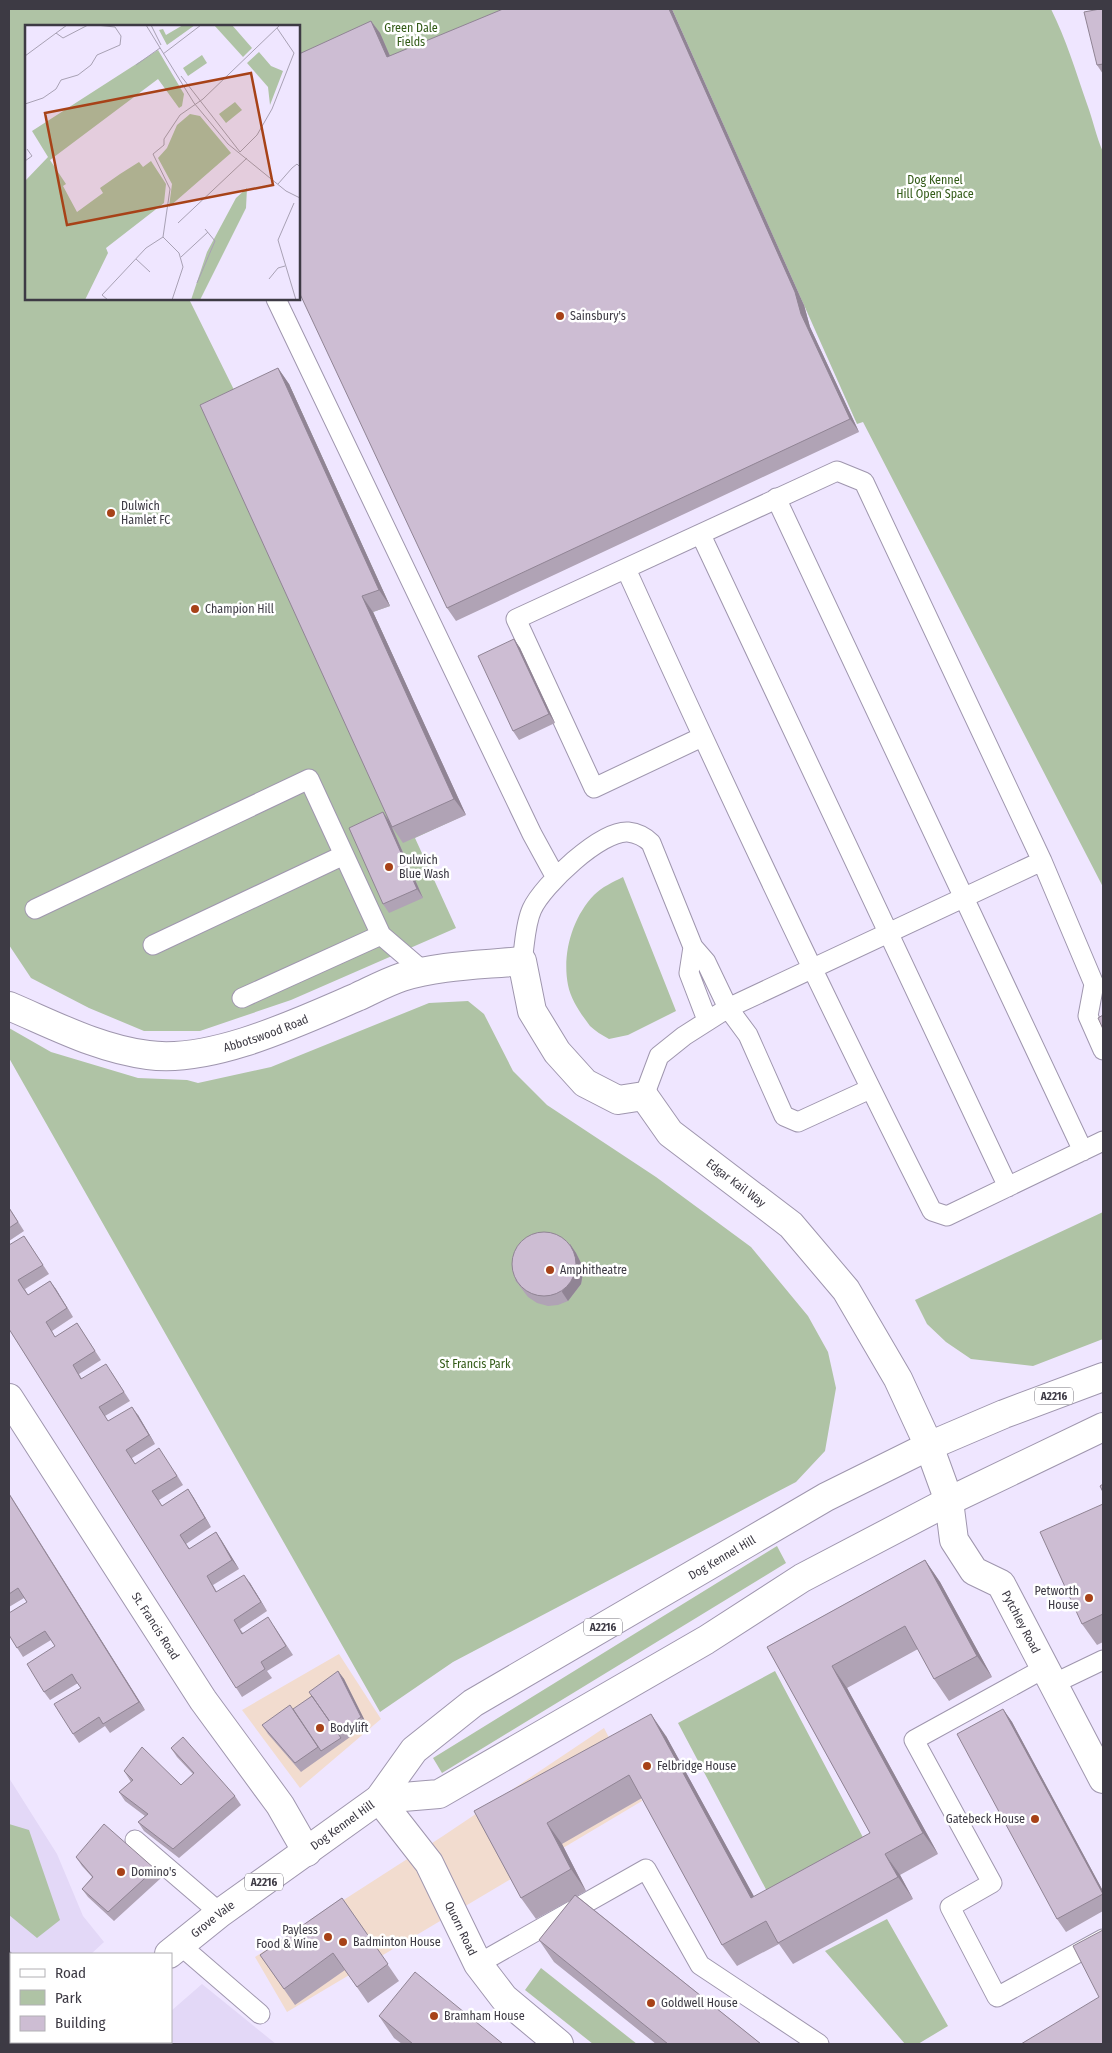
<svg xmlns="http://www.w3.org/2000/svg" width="1112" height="2053" viewBox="0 0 1112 2053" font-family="'Fira Sans Condensed',sans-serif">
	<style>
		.commercial { fill: #f2dccf }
		.built { fill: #e3d8f7 }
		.green { fill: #afc3a5 }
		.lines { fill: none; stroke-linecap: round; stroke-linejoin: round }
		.lane-casing { stroke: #9f96ae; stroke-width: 21 }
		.street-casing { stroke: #9f96ae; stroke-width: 30 }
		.primary-casing { stroke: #9f96ae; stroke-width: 30 }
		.lane { stroke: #fff; stroke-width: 19 }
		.street { stroke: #fff; stroke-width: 28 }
		.primary { stroke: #fff; stroke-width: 28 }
		.rail { stroke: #958fa1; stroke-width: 4; stroke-dasharray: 2.5 5; stroke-linecap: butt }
		.wall { fill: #b0a3b5 }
		.shaded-wall { fill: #908494 }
		.building { fill: #cdbdd3; stroke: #908494 }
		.poi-dot { fill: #a74218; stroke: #fff; stroke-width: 2 }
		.labels { text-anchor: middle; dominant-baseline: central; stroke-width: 5; stroke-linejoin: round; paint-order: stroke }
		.shield { fill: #fff; stroke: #77757c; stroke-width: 1 }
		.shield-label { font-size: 11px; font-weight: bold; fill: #3d3a44 }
		.park-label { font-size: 12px; fill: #335b18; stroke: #fff }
		.poi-label { font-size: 12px; fill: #3d3a44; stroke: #fff; text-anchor: start }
		.street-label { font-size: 12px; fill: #3d3a44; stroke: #fff }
		.inset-road { fill: none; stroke: #a8a1b4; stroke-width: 1 }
		.view { fill: #a74218; fill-opacity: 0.15; stroke: #a74218; stroke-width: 2.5 }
		.inset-edge { fill: none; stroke: #3d3a44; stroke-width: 2.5 }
	</style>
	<rect width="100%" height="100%" fill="#efe6ff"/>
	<!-- commercial -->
	<path class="commercial" d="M339,1654L381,1719L300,1788L242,1710Z
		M604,1728L642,1801L287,2012L255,1957L443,1836Z"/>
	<!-- built -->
	<path class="built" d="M9,1778L57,1854L83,1916L104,1942L91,1954H11V2029L9,2031Z
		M202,1984L276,2044H133L136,2042H171V2011Z"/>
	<!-- green -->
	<path class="green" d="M9,9H543L396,70L299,71V26H26V299H189L242,406L289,384L390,606L373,612L465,815L415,838L456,928L291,1000L200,1031H144L89,1008L31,978L9,945Z
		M672,9H1051C1066,39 1076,72 1087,104C1093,120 1096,136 1103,152V887L863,422L857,424Z
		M623,877L676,1011L628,1035L609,1039C602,1035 595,1031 590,1026C581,1014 571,1000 568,985C562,954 572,918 594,895C602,887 613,882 623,877Z
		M468,1001L484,1014L513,1071L547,1105L656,1177L751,1247L808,1316L828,1352L836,1388L825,1451L796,1482L453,1662L380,1712L9,1058V1028L51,1052L138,1078L187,1080L198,1083L271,1067L429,1003Z
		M1103,1212V1339L1033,1366L971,1359L946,1342L927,1324L915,1300Z
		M777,1546L786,1563L442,1773L433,1758Z
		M775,1671L867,1845L770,1897L678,1723Z
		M9,1824L29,1830L60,1920L37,1938L9,1915Z
		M887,1919L948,2026L918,2044H905L825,1951Z
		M541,1968L637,2044H593L525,1990Z"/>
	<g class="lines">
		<!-- lane casing -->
		<g class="lane-casing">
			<path id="lane" d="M276,299L532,834L555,876
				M776,498L1083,1151
				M701,535L1008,1187
				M626,569C724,785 825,1000 932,1211L947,1216L1103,1141
				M702,737L594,788L516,619L837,471L864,482L1042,861L1094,984L1088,1016L1103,1050
				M35,909L309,779L381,935L423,971
				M153,945L344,855
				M693,947L689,973L707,1020
				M522,961C525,944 525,924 532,909C543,885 601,830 628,832C637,833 645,837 651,843L693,947L706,962L728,1008L748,1035L784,1116L798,1122L870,1089
				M242,998L381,935
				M644,1096L659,1056L684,1036L728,1008L1042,861
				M1045,1668L914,1740L992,1883L950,1907L997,1997L1103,1939
				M1053,1684L1103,1660
				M135,1840L220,1913
				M180,1945L260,2014
				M478,1964L646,1869L700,1965L819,2044"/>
		</g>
		<!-- street casing -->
		<g class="street-casing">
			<g id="street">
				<path id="s1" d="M9,1006C54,1025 99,1049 148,1055C211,1064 299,1022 357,997C372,990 387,982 402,977C439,965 484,965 522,961L532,1011L557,1052L585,1083L618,1100L644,1096L670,1133L791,1225L846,1290L898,1379L929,1446L949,1501L954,1540L974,1571L1001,1584L1103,1779"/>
				<path id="s2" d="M9,1398L203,1700L280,1805L307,1852"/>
				<path id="s3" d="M379,1799L429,1863L478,1964L504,1998L559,2044"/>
			</g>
		</g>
		<!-- primary casing -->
		<g class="primary-casing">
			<g id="primary">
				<path d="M379,1799L439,1794L706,1640L802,1578L949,1501L1103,1427"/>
				<path id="s4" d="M169,1954L220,1913L379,1799L414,1750L473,1703L826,1497L929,1446L1004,1414L1103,1377"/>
				<path d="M63,2044L66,2042"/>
			</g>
		</g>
		<!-- lane -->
		<use href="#lane" class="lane"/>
		<!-- street -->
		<use href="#street" class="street"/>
		<!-- primary -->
		<use href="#primary" class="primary"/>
		<!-- rail -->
		<path class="rail" d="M9,1953L11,1955
			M9,1976L11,1978
			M96,2042L99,2044
			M125,2042L128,2044"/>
	</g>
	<!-- wall -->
	<path class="wall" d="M1103,9V74L1097,65Z
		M371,21L380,33L390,56L804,305L810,327L859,432L456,621L447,608Z
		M278,368L289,384L390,606L373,612L466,815L403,843L392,827L423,898L389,913L383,904V812L389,821Z
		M514,639L520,648L555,723L519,740L513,731Z
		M9,1207L24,1231L9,1241Z
		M24,1236L49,1274L25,1289L28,1295L50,1281L73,1317L52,1331L55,1337L77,1323L101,1360L79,1374L82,1379L112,1373L130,1401L105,1416L108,1421L138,1415L155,1444L132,1458L135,1464L175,1472L183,1485L159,1500L162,1506L188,1489L211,1527L186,1544L190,1549L216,1532L239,1569L213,1585L217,1592L250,1583L267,1611L240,1629L243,1633L274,1626L293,1655L267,1671L272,1678L242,1697L9,1329Z
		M570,1244L576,1253L581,1263L583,1273L581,1284L568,1301L558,1305L548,1306L537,1303L528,1297L515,1280Z
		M9,1493L145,1710L110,1733L105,1726L79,1743L73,1734L81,1688L78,1683L50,1700L44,1692L55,1646L51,1640L23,1657L9,1635L27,1602L24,1598L9,1607Z
		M1103,1504V1642L1097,1645L1082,1624Z
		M925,1560L940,1582L992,1677L949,1701L934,1679L918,1649L847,1688L938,1854L900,1875L913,1899L793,1964L779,1944L737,1966L722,1945L642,1798L562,1844L586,1891L577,1896L761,2044H656L554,1962L539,1940L571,1900L536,1919L521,1898L474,1811L666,1736L754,1897L870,1833L767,1647Z
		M338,1671L344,1679L367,1725L301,1772L268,1734L262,1725L294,1710L312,1696Z
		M1003,1709L1012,1722L1103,1891V1911L1066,1932L1057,1919Z
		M171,1748L235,1796L241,1805L179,1858L144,1831L138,1822L145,1816L125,1801L119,1792L131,1782L124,1771L181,1785L193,1774L177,1757Z
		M76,1857L155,1869L161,1878L114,1921L88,1897L82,1889L92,1877L82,1866Z
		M342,1898L399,1981L368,2003L345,1970L295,2005L260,1955Z
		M9,1979L11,1981V2000L9,2003Z
		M379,2016L503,2044H402L394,2038Z"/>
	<!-- shaded-wall -->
	<path class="shaded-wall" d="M669,9H672L804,305L810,327L859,432L850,419L801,314Z
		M371,21L380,33L396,70L387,57Z
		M278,368L289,384L390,606L379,590Z
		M362,596L373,612L466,815L454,799Z
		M514,639L520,648L555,723L549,714Z
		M383,812L389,821L423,898L417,889Z
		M570,1244L576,1253L581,1263L583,1273L581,1284L568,1301L562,1292Z
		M50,1281L56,1289L73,1317L67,1308Z
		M132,1407L138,1415L155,1444L149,1435Z
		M188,1489L194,1498L211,1527L205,1518Z
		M9,1493L145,1710L139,1702Z
		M216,1532L222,1541L239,1569L232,1560Z
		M925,1560L940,1582L992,1677L977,1656Z
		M244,1575L250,1583L267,1611L261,1602Z
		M832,1666L847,1688L938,1854L923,1833Z
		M338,1671L344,1679L367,1725L361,1717Z
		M1003,1709L1012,1722L1103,1891V1894Z
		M651,1714L666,1736L767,1920L751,1898Z
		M547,1823L562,1844L586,1891L571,1869Z
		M885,1854L900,1875L913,1899L898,1877Z"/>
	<!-- building -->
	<path class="building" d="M503,9H669L795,292L801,314L850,419L447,608L299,292V54L371,21L387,57Z
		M1100,9H1103V64L1097,65L1084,12Z
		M278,368L379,590L362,596L454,799L392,827L200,405Z
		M514,639L549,714L513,731L478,656Z
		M383,812L417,889L383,904L349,828Z
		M1103,1015V1029L1098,1018Z
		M9,1208L18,1222L9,1228Z
		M512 1264a32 32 0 1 1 64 0a32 32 0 1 1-64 0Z
		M24,1236L43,1265L18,1280L23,1288L28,1295L50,1281L67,1308L46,1322L55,1337L77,1323L95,1351L73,1365L81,1379L106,1364L124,1392L99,1407L108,1421L132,1407L149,1435L126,1450L135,1464L159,1448L177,1476L152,1491L162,1506L188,1489L205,1518L180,1535L189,1549L216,1532L232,1560L207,1576L216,1592L244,1575L261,1602L234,1620L242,1634L268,1617L286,1646L261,1662L265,1669L236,1688L9,1329V1245Z
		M1103,1484V1492L1100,1486Z
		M9,1494L139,1702L103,1724L99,1717L73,1734L54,1704L81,1688L76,1681L72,1674L44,1692L27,1664L55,1646L45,1631L17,1648L9,1635V1613L27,1602L18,1588L9,1594Z
		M1103,1504V1614L1082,1624L1040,1532Z
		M925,1560L977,1656L934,1679L905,1626L832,1666L923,1833L885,1854L898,1877L778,1943L766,1921L722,1945L629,1775L547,1823L571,1869L521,1898L474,1811L651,1714L751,1898L870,1833L767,1647Z
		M338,1671L361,1717L338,1733L309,1692Z
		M312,1696L341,1738L321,1751L293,1709Z
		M290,1705L318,1747L295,1763L262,1725Z
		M1003,1709L1103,1894L1057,1919L957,1734Z
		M183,1737L235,1796L173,1849L138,1822L148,1814L119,1792L133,1780L124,1771L142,1747L181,1785L194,1773L171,1748Z
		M104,1824L155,1869L108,1912L82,1889L93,1877L76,1857Z
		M575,1895L761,2044H668L539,1940Z
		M342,1898L388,1964L357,1987L333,1953L284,1989L260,1955Z
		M1103,1930V2044H1021L1099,1997L1073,1946Z
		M415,1972L503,2044H413L379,2016Z
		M9,1979L11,1981V1985L9,1988Z"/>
	<!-- markers -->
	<g class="poi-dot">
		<circle cx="560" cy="316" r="5"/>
		<circle cx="111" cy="513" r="5"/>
		<circle cx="195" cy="609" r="5"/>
		<circle cx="389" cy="867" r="5"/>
		<circle cx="550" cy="1270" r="5"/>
		<circle cx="1089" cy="1598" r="5"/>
		<circle cx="320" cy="1728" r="5"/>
		<circle cx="647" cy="1766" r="5"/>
		<circle cx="1035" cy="1819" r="5"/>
		<circle cx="121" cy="1872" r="5"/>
		<circle cx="328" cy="1937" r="5"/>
		<circle cx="343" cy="1942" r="5"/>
		<circle cx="651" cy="2003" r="5"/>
		<circle cx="434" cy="2016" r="5"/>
	</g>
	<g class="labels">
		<!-- shield labels -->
		<g class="shield">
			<rect x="1035" y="1387.5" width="38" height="17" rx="4"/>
			<rect x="584" y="1618.5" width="38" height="17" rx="4"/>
			<rect x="245" y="1873.5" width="38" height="17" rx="4"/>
		</g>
		<g class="shield-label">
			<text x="1054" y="1396">A2216</text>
			<text x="603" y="1627">A2216</text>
			<text x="264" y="1882">A2216</text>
		</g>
		<!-- park labels -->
		<g class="park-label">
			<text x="411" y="28">Green Dale<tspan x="411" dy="14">Fields</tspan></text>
			<text x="935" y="180">Dog Kennel<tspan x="935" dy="14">Hill Open Space</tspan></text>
			<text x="475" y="1364">St Francis Park</text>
		</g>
		<!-- poi labels -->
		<g class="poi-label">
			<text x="570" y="316">Sainsbury's</text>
			<text x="121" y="506">Dulwich<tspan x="121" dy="14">Hamlet FC</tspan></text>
			<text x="205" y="609">Champion Hill</text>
			<text x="399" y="860">Dulwich<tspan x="399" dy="14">Blue Wash</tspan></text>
			<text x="560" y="1270">Amphitheatre</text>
			<text x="1079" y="1591" text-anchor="end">Petworth<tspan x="1079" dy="14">House</tspan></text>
			<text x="330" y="1728">Bodylift</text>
			<text x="657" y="1766">Felbridge House</text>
			<text x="1025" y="1819" text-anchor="end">Gatebeck House</text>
			<text x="131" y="1872">Domino's</text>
			<text x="318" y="1930" text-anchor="end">Payless<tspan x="318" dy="14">Food &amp; Wine</tspan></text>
			<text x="353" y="1942">Badminton House</text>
			<text x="661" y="2003">Goldwell House</text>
			<text x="444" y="2016">Bramham House</text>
		</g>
		<!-- street labels -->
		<g class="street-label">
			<text stroke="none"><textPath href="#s1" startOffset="269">Abbotswood Road</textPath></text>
			<text stroke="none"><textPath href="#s1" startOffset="870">Edgar Kail Way</textPath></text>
			<text stroke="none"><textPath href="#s4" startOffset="685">Dog Kennel Hill</textPath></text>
			<text stroke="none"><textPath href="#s1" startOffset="1409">Pytchley Road</textPath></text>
			<text stroke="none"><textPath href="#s2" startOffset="271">St. Francis Road</textPath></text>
			<text stroke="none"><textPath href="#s4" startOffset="216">Dog Kennel Hill</textPath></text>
			<text stroke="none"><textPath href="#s4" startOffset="56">Grove Vale</textPath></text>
			<text stroke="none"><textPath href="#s3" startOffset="154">Quorn Road</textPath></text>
		</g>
	</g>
	<!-- overview -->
	<g transform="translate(25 25)">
		<rect width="275" height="275" fill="#efe6ff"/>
		<path d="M158,0H170L142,20L134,5L138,4L141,10ZM189,0H207L227,23L218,32ZM133,25L159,69L157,81L154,83L133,54L25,135L41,159L38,161L52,187L78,168L75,163L95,149L114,137L118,142L126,136L141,159L139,178L81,223L83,228L60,275H0V156L23,132L7,106ZM234,27L246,41L258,46L245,80L243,62L222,38ZM177,30L182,38L163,51L158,43ZM210,77L217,85L201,98L194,89ZM165,89L175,91L206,128L144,182L147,159L133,133L142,123L152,100ZM222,163L221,183L175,275H166L182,227L211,173Z" fill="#afc3a5"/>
		<path class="inset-road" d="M121,0L169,78L203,119L261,166L275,173M126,0L136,20M31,8L38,13L63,0M138,29L176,0M0,31L42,0M111,40L135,23M156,51L215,127M0,79L18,73L31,64L36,55L53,50L66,40L72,30L95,20L96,11L90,2L71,0M215,127L232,110L247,84L269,28L252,3M0,136L7,131L2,124M253,159L267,143L272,139L275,142M269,178L253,215L271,275M153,198L222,133M138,212L145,164L128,129L139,120V114L155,90L178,74L255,0M138,212L154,228L158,242L147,275M156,232L183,207M111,234L125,247M244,254L253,243L260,241M172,258L190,216L180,204M83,275L77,270L121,223L138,212"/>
		<path class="view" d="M226,48L248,160L42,200L20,88Z"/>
		<rect width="275" height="275" class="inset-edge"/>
	</g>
	<!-- border -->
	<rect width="1112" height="2053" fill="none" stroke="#3d3a44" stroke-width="20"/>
	<!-- legend -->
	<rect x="10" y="1953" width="162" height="90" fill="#ffffff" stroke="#b1b0b4"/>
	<rect x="20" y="1969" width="25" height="8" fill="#ffffff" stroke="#b1b0b4"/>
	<text x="55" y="1978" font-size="15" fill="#3d3a44">Road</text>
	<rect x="20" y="1990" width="25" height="15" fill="#afc3a5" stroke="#b1b0b4"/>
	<text x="55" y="2003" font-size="15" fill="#3d3a44">Park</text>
	<rect x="20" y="2016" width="25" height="15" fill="#cdbdd3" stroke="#b1b0b4"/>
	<text x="55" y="2028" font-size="15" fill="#3d3a44">Building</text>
</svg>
